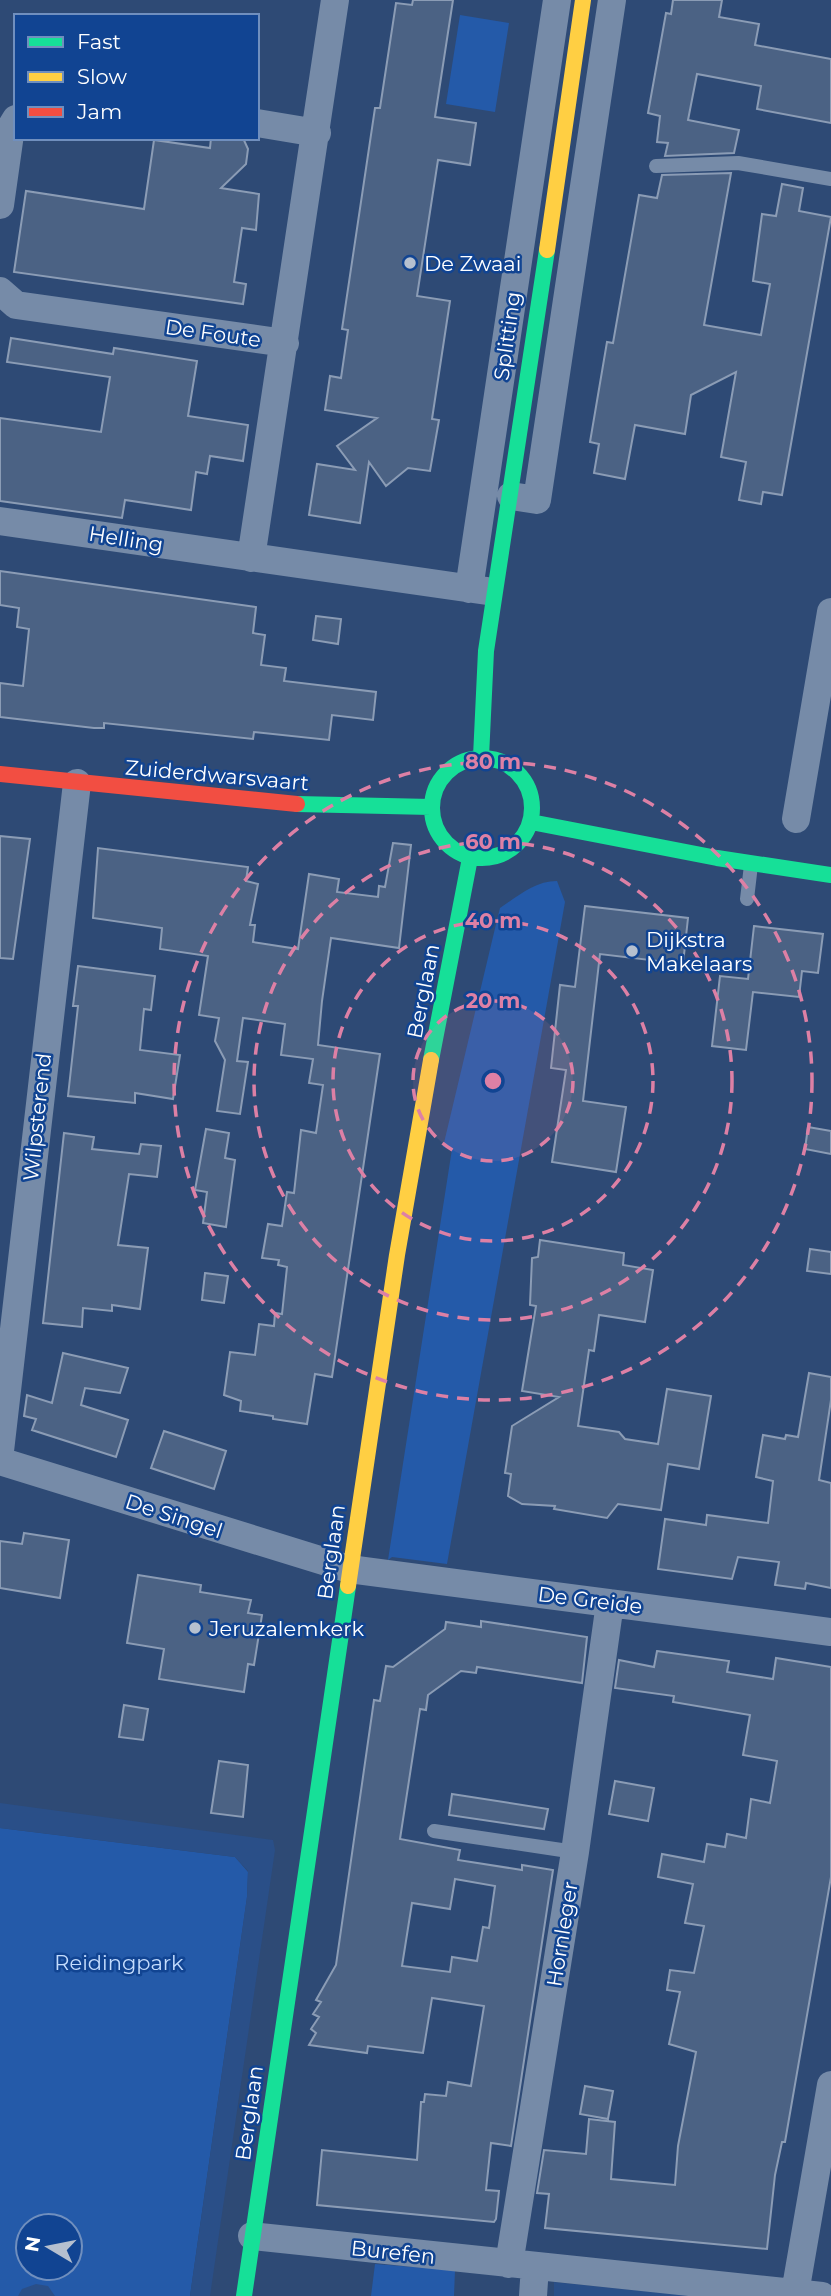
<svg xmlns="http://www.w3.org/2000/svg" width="831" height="2296" viewBox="0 0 831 2296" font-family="Montserrat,sans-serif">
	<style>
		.green { fill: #245aa9; fill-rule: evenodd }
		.water { fill: #2a4f88 }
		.building { fill: #4b6284; stroke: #8b9cb5; stroke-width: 2; fill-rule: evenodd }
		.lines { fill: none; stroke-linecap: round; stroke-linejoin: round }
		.lane { stroke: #768ba8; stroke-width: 14 }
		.street { stroke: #768ba8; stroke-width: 28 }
		.fast { stroke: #16e098; stroke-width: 16 }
		.slow { stroke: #ffcf43; stroke-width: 16 }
		.jam { stroke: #f24e42; stroke-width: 16 }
		.ring { fill: none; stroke: #dd80a5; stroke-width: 3.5; stroke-dasharray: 12 9 }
		.poi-dot { fill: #b6c0cf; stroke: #114492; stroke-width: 2.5 }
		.labels { text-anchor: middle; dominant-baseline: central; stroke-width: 5; stroke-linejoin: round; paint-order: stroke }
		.poi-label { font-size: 21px; fill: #fff; stroke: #114492; text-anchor: start }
		.street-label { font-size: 21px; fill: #fff; stroke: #114492 }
		.park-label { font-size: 21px; fill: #c4dcfd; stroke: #114492 }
		.centre { fill: #dd80a5; stroke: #114492; stroke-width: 3.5 }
		.ring-label { font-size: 21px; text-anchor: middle; font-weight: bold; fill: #dd80a5; stroke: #114492; stroke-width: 5; stroke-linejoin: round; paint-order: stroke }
	</style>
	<rect width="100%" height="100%" fill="#2e4a75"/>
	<!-- green -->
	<path class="green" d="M460,15L509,23L495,112L446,104Z
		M557,881L565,902L447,1564L392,1557L388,1560L452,1149L443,1147L497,920L500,908C518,896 535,881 557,881Z
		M0,1828L235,1857L248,1872L247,1897L190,2296H0ZM28,2226H70V2268H28Z
		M375,2264L455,2270L454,2296H371Z"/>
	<!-- water -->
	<path class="water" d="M0,1803L273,1840L275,1850L210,2296H190L247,1897L248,1871L235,1857L0,1828Z
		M554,2282L695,2296H554Z
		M36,2284L48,2286L55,2296H18L22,2289Z"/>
	<!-- building -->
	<path class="building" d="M413,0H453L435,117L476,123L470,165L438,160L417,296L450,301L432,419L439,420L430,471L408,468L386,486L369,462L360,523L309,515L317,464L355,470L337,446L377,418L325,410L330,376L341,378L348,330L342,329L375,108H380L396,3L412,5Z
		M673,0H722L719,17L759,24L755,45L831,59V123L757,109L761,86L697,74L688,120L739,130L734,153L665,156L668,143L657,142L660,116L648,113L666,13L671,14Z
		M211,138H243L248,149L246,164L221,188L259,194L256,230L242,228L234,282L246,284L243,304L14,272L26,191L144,209L154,140L210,148Z
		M731,173L704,325L761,335L770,284L753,281L762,214L776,216L782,184L803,188L799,211L831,217L782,495L763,492L761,504L739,500L746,462L721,457L736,372L691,395L685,434L635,425L625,479L594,473L599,444L590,442L607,342L613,343L639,195L657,198L662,175Z
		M11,338L113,354L114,348L197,361L188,416L248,425L243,461L210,456L207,474L196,472L191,510L125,500L122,518L0,501V418L101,432L110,377L7,362Z
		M0,571L256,607L253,633L265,635L261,665L286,668L284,681L376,692L373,720L332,715L329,740L254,732L253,739L104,723V728H94L0,717V683L23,686L29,629L17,627L19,608L0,605Z
		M316,616L341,619L338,644L313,640Z
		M0,836L30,839L13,959L0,958Z
		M393,843L411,845L399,948L331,938L322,1001L318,1045L380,1054L332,1377L315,1374L307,1424L273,1419V1416L240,1411L241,1401L224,1395L230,1352L255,1355L259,1324L274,1326L275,1313L282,1314L287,1267L278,1265L279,1260L262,1258L268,1224L282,1226L287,1192L294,1193L301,1130L316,1133L323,1085L309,1083L313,1059L281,1055L285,1024L243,1018L237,1061L248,1062L240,1114L217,1111L225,1060L215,1041L219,1018L199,1015L208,956L160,949L162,928L93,918L98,848L248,867L246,881L258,884L250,925H255L253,942L298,949L309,874L339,879L337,892L378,897L379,886L385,887Z
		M585,906L688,918L683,964L600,954L583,1101L626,1107L616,1172L552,1162L566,1070L551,1068L560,985L575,987Z
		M754,926L823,934L818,973L802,971L799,997L753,992L746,1050L712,1046L720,976L748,979Z
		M78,966L155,976L151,1010L144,1009L140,1050L180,1055L173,1099L135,1093V1103L68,1096L78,1006H73Z
		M808,1127L831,1131V1154L805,1149Z
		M206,1129L229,1133L225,1158L235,1160L226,1227L203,1223L207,1192L195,1190Z
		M64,1133L94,1137L92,1149L139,1154L141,1144L161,1146L157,1177L129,1174L118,1245L148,1248L140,1309L112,1305V1311L83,1308L82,1327L43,1323Z
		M540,1240L624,1253L623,1265L653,1270L645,1322L599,1315L594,1351L589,1350L578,1426L619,1432L625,1439L658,1444L667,1389L711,1396L699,1469L668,1464L661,1510L618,1504L607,1518L554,1509L555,1506L522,1504L508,1496L511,1474L505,1473L512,1426L559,1397L522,1391L536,1306L530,1305L532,1258L538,1257Z
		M810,1249L831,1252V1274L807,1271Z
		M205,1273L228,1276L224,1303L202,1300Z
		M63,1353L128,1368L120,1393L85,1388L81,1405L128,1420L116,1457L32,1430L36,1419L24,1416L27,1395L52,1403Z
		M809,1373L831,1377V1400L819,1480L831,1483V1588L806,1583L805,1589L775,1585L779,1562L738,1557L732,1579L658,1569L665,1519L706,1525L707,1515L768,1523L773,1481L756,1477L763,1435L785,1439L786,1435L798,1437Z
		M164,1431L226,1451L214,1489L151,1468Z
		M24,1533L69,1540L60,1598L0,1588V1541L22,1544Z
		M138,1575L201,1585L200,1592L251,1600L248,1613L262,1615L254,1665L248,1664L244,1692L159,1679L164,1649L127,1643Z
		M481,1621L587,1637L582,1683L477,1667L476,1673L461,1671L428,1695L426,1710L420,1709L400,1839L460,1850L458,1860L522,1870V1865L553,1870L511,2146L491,2143L486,2190L499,2191L496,2219L494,2222L317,2205L322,2150L417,2160L421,2102H424L425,2094L446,2096L448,2082L471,2086L484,2006L432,1998L423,2053L368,2046L367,2053L309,2045L316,2033L311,2029L319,2017L313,2014L321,2002L316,2000L336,1965L374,1700L380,1701L386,1666L393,1667L445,1629L446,1622L481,1627ZM455,1879L495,1886L489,1928L483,1927L477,1961L452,1957L450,1972L402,1966L412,1903L450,1909Z
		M657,1651L729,1661L727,1672L773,1679L776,1658L831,1667V1877L785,2142H782L775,2175L767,2249L545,2228L549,2194L537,2193L544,2150L586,2154L589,2119L615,2122L611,2179L675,2185L678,2146L696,2052L669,2044L680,1992L667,1990L670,1970L694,1973L704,1926L685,1923L693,1884L658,1877L662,1854L704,1862L707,1844L725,1847L727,1834L746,1838L751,1799L770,1803L777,1761L743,1755L750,1715L673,1702L674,1696L615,1688L619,1660L654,1667Z
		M124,1705L148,1709L143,1740L119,1737Z
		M219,1761L248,1765L243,1817L211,1813Z
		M615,1781L654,1788L648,1821L609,1814Z
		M452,1794L548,1809L544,1829L449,1815Z
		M585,2086L613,2091L608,2119L580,2114Z"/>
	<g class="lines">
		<!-- lane -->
		<path class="lane" d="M656,166L738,163L831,179
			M747,899L751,865
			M434,1831L575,1852"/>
		<!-- street -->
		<path class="street" d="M257,123L317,133
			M0,205L11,127L16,119
			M0,291L16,305L285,343
			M511,496L537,500L612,0
			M0,521L487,591
			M251,558L335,0
			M469,589L557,0
			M796,819L831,612
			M0,1451L77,783
			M0,1461L349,1569L831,1632
			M252,2236L822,2296
			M509,2264L575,1852L610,1603
			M795,2293L831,2085
			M533,2296L535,2266"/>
		<!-- fast -->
		<path class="fast" d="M481,757L486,651L547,250
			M432 808a50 50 0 1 1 100 0a50 50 0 1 1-100 0Z
			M297,804L431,807
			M531,822L717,858L831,875
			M431,1060L470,858
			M244,2296L348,1586"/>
		<!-- slow -->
		<path class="slow" d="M547,250L583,0
			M348,1586L397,1255L431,1060"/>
		<!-- jam -->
		<path class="jam" d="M0,774L297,804"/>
	</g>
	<!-- distance rings -->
	<circle cx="493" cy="1081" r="80" fill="#dd80a5" fill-opacity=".12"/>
	<g class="ring">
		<circle cx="493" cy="1081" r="80"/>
		<circle cx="493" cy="1081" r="160"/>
		<circle cx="493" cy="1081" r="239"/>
		<circle cx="493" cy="1081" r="319"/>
	</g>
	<!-- markers -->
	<g class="poi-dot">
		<circle cx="410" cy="263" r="7"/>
		<circle cx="632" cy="951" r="7"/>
		<circle cx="195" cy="1628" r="7"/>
	</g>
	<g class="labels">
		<!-- poi labels -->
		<g class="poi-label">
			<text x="424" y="263">De Zwaai</text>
			<text x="646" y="939">Dijkstra<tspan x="646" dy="24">Makelaars</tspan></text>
			<text x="209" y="1628">Jeruzalemkerk</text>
		</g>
		<!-- street labels -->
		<g class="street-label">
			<text transform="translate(213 333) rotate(8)">De Foute</text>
			<text transform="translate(507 336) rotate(-82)">Splitting</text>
			<text transform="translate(126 539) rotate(9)">Helling</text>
			<text transform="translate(217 775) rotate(5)">Zuiderdwarsvaart</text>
			<text transform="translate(423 991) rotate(-79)">Berglaan</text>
			<text transform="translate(37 1117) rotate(-84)">Wilpsterend</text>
			<text transform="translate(174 1516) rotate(18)">De Singel</text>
			<text transform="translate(331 1552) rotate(-82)">Berglaan</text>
			<text transform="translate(590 1600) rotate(7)">De Greide</text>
			<text transform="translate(562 1934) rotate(-81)">Hornleger</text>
			<text transform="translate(249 2113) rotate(-82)">Berglaan</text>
			<text transform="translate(393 2252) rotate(6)">Burefen</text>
		</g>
		<!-- park labels -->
		<g class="park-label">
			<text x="119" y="1962">Reidingpark</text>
		</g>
	</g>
	<circle cx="493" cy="1081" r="10" class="centre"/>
	<g class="ring-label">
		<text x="493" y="769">80 m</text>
		<text x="493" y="849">60 m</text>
		<text x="493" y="928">40 m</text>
		<text x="493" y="1008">20 m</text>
	</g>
	<!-- legend -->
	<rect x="14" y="14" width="245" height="126" fill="#114492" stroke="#708fbe" stroke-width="2"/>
	<rect x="28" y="37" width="35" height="10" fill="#16e098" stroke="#708fbe" stroke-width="2"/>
	<text x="77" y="49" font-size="21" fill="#ffffff">Fast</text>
	<rect x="28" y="72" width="35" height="10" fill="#ffcf43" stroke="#708fbe" stroke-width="2"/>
	<text x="77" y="84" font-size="21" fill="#ffffff">Slow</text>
	<rect x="28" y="107" width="35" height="10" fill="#f24e42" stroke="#708fbe" stroke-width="2"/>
	<text x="77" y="119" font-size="21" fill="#ffffff">Jam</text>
	<!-- north arrow -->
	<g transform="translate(49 2247) rotate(280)"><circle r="33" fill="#114492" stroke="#708fbe" stroke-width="2"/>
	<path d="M0-5L12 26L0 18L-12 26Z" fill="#b6c0cf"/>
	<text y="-10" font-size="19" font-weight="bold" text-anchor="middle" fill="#ffffff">N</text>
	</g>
</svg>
